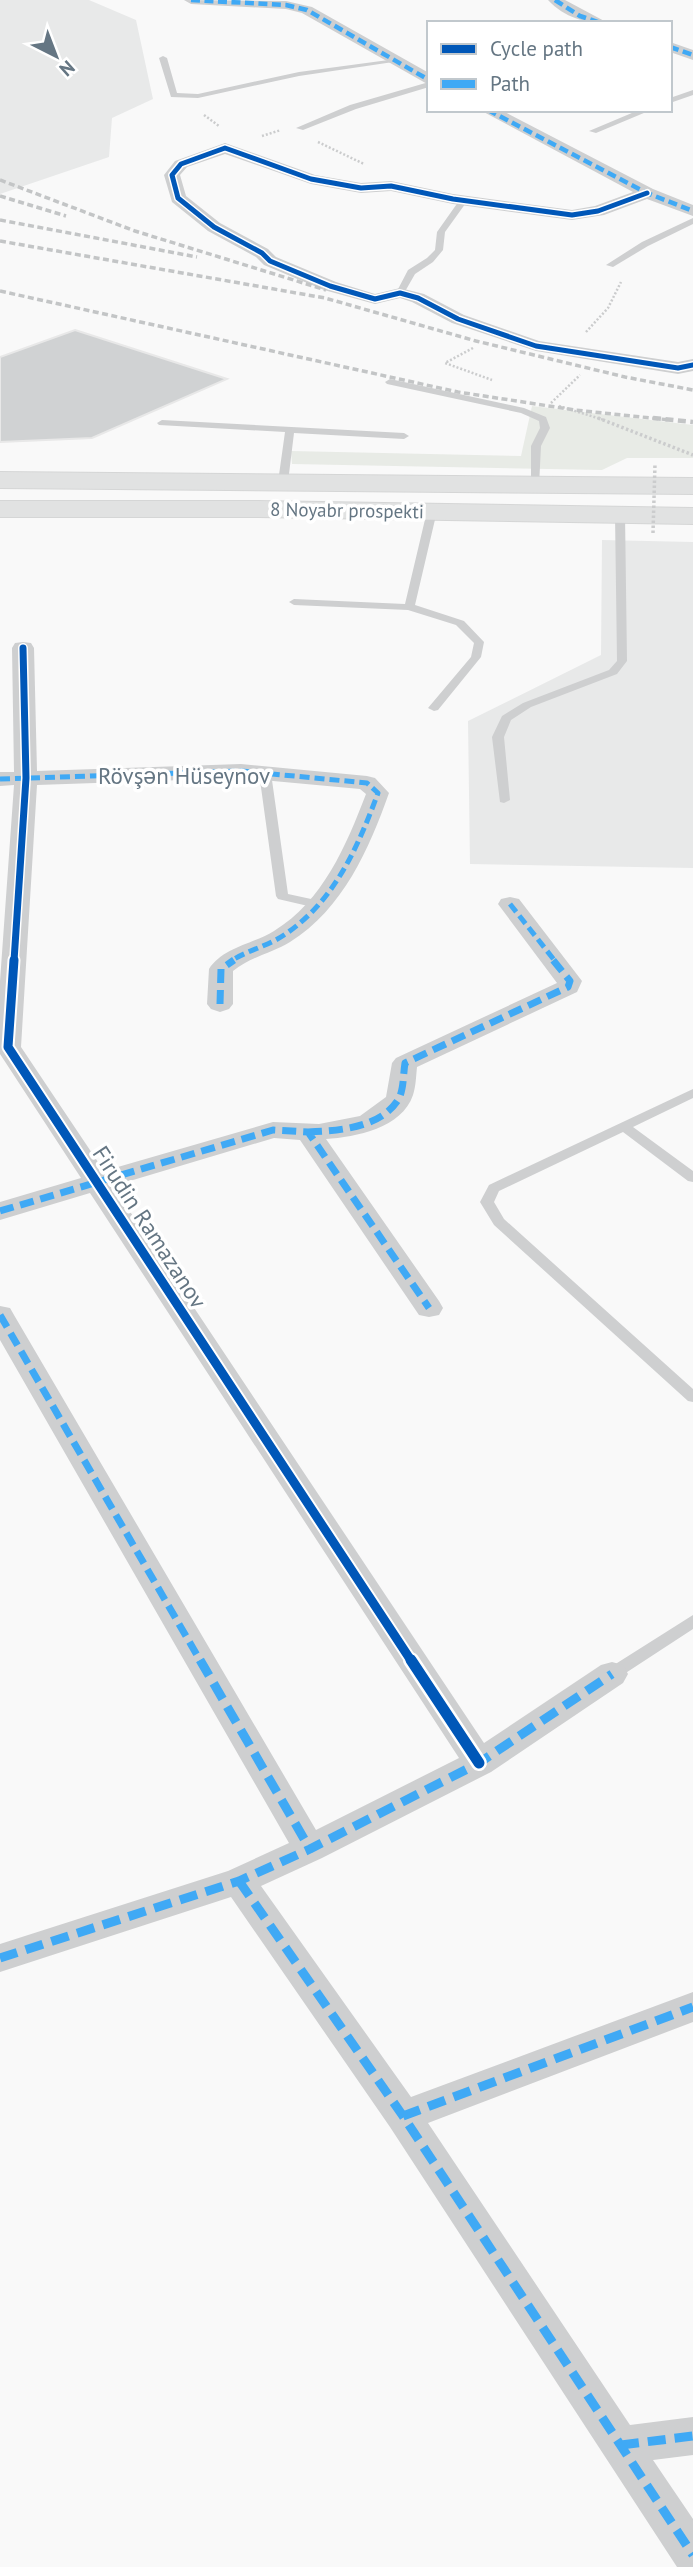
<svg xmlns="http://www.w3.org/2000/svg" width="693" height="2567" viewBox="0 0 693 2567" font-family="'PT Sans',sans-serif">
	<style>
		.built { fill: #e8e9e9 }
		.green { fill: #e8ebe6 }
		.building { fill: #d0d2d3; stroke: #e8e8e8; stroke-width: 2 }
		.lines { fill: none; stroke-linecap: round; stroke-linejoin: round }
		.highway-casing { stroke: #d5d6d6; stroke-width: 2 }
		.path-far1 { stroke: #cbcccd; stroke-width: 2.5; stroke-dasharray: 2 2; stroke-linecap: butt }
		.path { stroke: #cbcccd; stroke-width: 3.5; stroke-dasharray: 2.5 2.5; stroke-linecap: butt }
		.lane { fill: #cecfd0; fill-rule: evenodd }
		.street { fill: #cecfd0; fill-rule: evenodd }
		.highway { fill: #e1e2e2; fill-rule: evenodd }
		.rail-far1 { stroke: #c3c5c6; stroke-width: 3.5; stroke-dasharray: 6 3.5; stroke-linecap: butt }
		.rail { stroke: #c3c5c6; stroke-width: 4.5; stroke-dasharray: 8 4.5; stroke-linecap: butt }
		.path-bridge { stroke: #cbcccd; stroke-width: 3.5; stroke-dasharray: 2.5 2.5; stroke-linecap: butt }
		.quiet-far3 { stroke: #3fa9f5; stroke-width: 4.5; stroke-dasharray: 9 4.5; stroke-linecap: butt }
		.quiet-far2 { stroke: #3fa9f5; stroke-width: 5; stroke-dasharray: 10 5; stroke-linecap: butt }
		.quiet-far1 { stroke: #3fa9f5; stroke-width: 7; stroke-dasharray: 14 7; stroke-linecap: butt }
		.quiet { stroke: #3fa9f5; stroke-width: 9; stroke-dasharray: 18 9; stroke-linecap: butt }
		.cycleway-far3-casing { stroke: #fff; stroke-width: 8 }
		.cycleway-far2-casing { stroke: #fff; stroke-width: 10 }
		.cycleway-far1-casing { stroke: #fff; stroke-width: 13 }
		.cycleway-casing { stroke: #fff; stroke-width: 16 }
		.cycleway-far3 { stroke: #0057b8; stroke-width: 5 }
		.cycleway-far2 { stroke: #0057b8; stroke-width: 7 }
		.cycleway-far1 { stroke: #0057b8; stroke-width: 9 }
		.cycleway { stroke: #0057b8; stroke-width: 11 }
		.labels { text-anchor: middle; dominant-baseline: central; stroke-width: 7; stroke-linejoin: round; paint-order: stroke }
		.far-street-label { font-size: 19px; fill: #657683; stroke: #fff }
		.street-label { font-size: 23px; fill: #657683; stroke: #fff }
	</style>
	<rect width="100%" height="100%" fill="#f9f9f9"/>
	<!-- built -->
	<path class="built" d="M0,0H89L136,20L153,99L112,118L109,157L0,194Z
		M602,540L693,542V868L470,864L468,721L601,655Z"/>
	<!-- green -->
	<path class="green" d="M532,406L693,425V458H627L602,470L292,464L291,451L521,456Z"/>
	<!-- building -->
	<path class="building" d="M75,330L227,379L92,438L0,442V357Z"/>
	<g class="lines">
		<!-- highway casing -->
		<g class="highway-casing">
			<path id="highway" d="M0,472L693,478V494L0,488Z
				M0,501H258L693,508V524L258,517H0Z"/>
		</g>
		<!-- path-far1 -->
		<path class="path-far1" d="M204,115L219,126
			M262,136L281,130
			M318,142L364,164
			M586,332L608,308L621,282
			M473,348L445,363L492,380
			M551,403L580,375
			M559,406L604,420"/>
		<!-- path -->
		<path class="path" d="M598,418L693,455"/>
		<!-- lane -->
		<path class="lane" d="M163,56L167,58L177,93L198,94L299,72L396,59L400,61L299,76L198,98L171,97L159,58Z
			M429,82V87L356,109L303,130L296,128L350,105Z
			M693,90V95L670,103V98Z
			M639,110H651L596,133L589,131Z
			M461,198L468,200L445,232L443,250L433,262L415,274L403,295H397L396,293L408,270L427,258L435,250L437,232Z
			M693,218V224L648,246L613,267L606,265L642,242Z
			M390,379L524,408L546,417L550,428L541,446L539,486L531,484V446L540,428L539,421L521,413L387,384L385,382Z
			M162,420L404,433L409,436L404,439L294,433L288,482L283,485L278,482L285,432L159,425L157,423Z
			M432,508L437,511L415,605L464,621L484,642L481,657L438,710L434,711L428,708L471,657L474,643L456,625L408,610L294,605L289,602L294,599L405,604L427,511Z
			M620,511L625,514L627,661L617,674L531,707L511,720L504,737L510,800L504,803L500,802L492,737L502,716L523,703L609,670L617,661L615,514Z
			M265,770L271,773L288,894L325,902L327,905L325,908L321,909L278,899L276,896L259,773Z
			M693,1089V1098L633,1127L693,1171V1182L688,1181L623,1132L499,1191L494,1202L504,1219L693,1389V1402L688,1401L494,1225L480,1202L489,1185Z
			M693,1615V1629L618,1678L612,1680L606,1678L604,1674L606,1670Z"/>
		<!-- street -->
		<path class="street" d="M184,0L286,1L312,7L429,73V85L302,13L286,9L191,4Z
			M548,0H565L608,23C585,23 565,18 548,0Z
			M670,42L693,50V60L670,52Z
			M480,110H501L653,189L693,205V216L647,199L604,215L572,220L453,204L391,191L361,193L311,184L225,154L187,167L180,175L186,196L220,223L268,249L276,257L336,282L375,294L400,288L424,294L464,315L539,341L678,362L693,359V371L678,374L536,351L452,323L412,302L400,298L375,304L324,290L264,265L256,257L208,231L172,202L164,175L175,161L225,143L315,175L361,183L391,181L453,194L572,210L595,206L633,192Z
			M23,642L31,643L34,648L37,771L241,764L367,776L375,778L389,793C369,849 343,909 290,942C272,953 250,957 233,971V1004L229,1009L220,1012L211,1009L207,1004L209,969C223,947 253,944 274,931C323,901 346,846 366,794L360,789L241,778L37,785L21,1047L104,1171L273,1122L319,1124L360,1116L386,1097L392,1063L396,1058L557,983L498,904L501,899L510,897L519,899L582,981L577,992L417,1067C416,1076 416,1086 413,1095C402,1128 356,1137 326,1139L439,1301L443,1308L439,1315L429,1317L419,1315L300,1140L274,1138L113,1186L484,1743L601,1665L612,1662L623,1665L628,1674L623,1683L491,1772L322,1858L261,1886L411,2097L693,1992V2022L428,2123L630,2425L693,2417V2455L653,2460L693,2519V2567H677L390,2127L231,1897L0,1972V1944L228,1871L289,1843L0,1340V1306L10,1308L14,1315L316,1830L459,1758L90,1193L0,1220V1202L81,1178L0,1054V981L14,785L0,786V772H14L12,648L15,643Z"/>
		<!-- highway -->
		<use href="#highway" class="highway"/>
		<!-- rail-far1 -->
		<path class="rail-far1" d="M0,180L135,231L326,290
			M0,196L66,216
			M0,220L197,257
			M0,241L325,298L476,341L625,377L693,390
			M0,291L458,392L575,410L670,420"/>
		<!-- rail -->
		<path class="rail" d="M653,418L693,422"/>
		<!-- path-bridge -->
		<path class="path-bridge" d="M653,533L655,464"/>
		<!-- quiet-far3 -->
		<path class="quiet-far3" d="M191,0L286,5L307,10L429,80
			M555,0L580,16L601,23
			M670,47L693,55
			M488,110L647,193L693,211"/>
		<!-- quiet-far2 -->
		<path class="quiet-far2" d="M0,779L241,771L367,783L378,793C358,847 334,902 284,935C268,946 248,950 231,961
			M510,904L555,961"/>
		<!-- quiet-far1 -->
		<path class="quiet-far1" d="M220,1004L221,969L234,960
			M308,1132C338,1131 380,1128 398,1100C404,1090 403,1075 405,1063L568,987L570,981L553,960
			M0,1211L273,1130L308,1132L429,1308
			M0,1315L201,1662"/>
		<!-- quiet -->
		<path class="quiet" d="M200,1660L310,1849
			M239,1881L403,2116L693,2555
			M0,1958L239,1881L310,1849L479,1763L612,1674
			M403,2116L693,2007
			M621,2445L693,2436"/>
		<!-- cycleway-far3 casing -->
		<g class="cycleway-far3-casing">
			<path id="cycleway-far3" d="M647,193L598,211L572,215L453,199L391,186L361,188L311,179L225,148L181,164L172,175L178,198L214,227L262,253L270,261L330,286L375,299L400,293L418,298L458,319L536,346L678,368L693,365"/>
		</g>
		<!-- cycleway-far2 casing -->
		<g class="cycleway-far2-casing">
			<path id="cycleway-far2" d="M14,961L26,778L23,648"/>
		</g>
		<!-- cycleway-far1 casing -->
		<g class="cycleway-far1-casing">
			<path id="cycleway-far1" d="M14,960L8,1047L412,1662"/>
		</g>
		<!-- cycleway casing -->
		<g class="cycleway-casing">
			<path id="cycleway" d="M411,1660L479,1763"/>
		</g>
		<!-- cycleway-far3 -->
		<use href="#cycleway-far3" class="cycleway-far3"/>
		<!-- cycleway-far2 -->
		<use href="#cycleway-far2" class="cycleway-far2"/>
		<!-- cycleway-far1 -->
		<use href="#cycleway-far1" class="cycleway-far1"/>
		<!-- cycleway -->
		<use href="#cycleway" class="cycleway"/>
	</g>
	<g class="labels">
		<!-- far-street labels -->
		<g class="far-street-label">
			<text transform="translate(347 510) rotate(1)">8 Noyabr prospekti</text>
		</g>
		<!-- street labels -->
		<g class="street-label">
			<text x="184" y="775">Rövşən Hüseynov</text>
			<text transform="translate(150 1227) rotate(57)">Firudin Ramazanov</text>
		</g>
	</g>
	<!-- legend -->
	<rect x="427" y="21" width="245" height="91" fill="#ffffff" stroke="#c1c8cd" stroke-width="2"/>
	<rect x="441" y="44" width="35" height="10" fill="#0057b8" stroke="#c1c8cd" stroke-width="2"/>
	<text x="490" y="56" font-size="21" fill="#657683">Cycle path</text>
	<rect x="441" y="79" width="35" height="10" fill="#3fa9f5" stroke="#c1c8cd" stroke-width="2"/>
	<text x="490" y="91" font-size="21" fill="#657683">Path</text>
	<!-- north arrow -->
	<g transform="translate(56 56) rotate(138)" stroke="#ffffff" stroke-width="5" paint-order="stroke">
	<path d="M0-5L12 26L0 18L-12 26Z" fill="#657683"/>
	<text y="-10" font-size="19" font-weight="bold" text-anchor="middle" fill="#657683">N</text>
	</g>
</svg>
